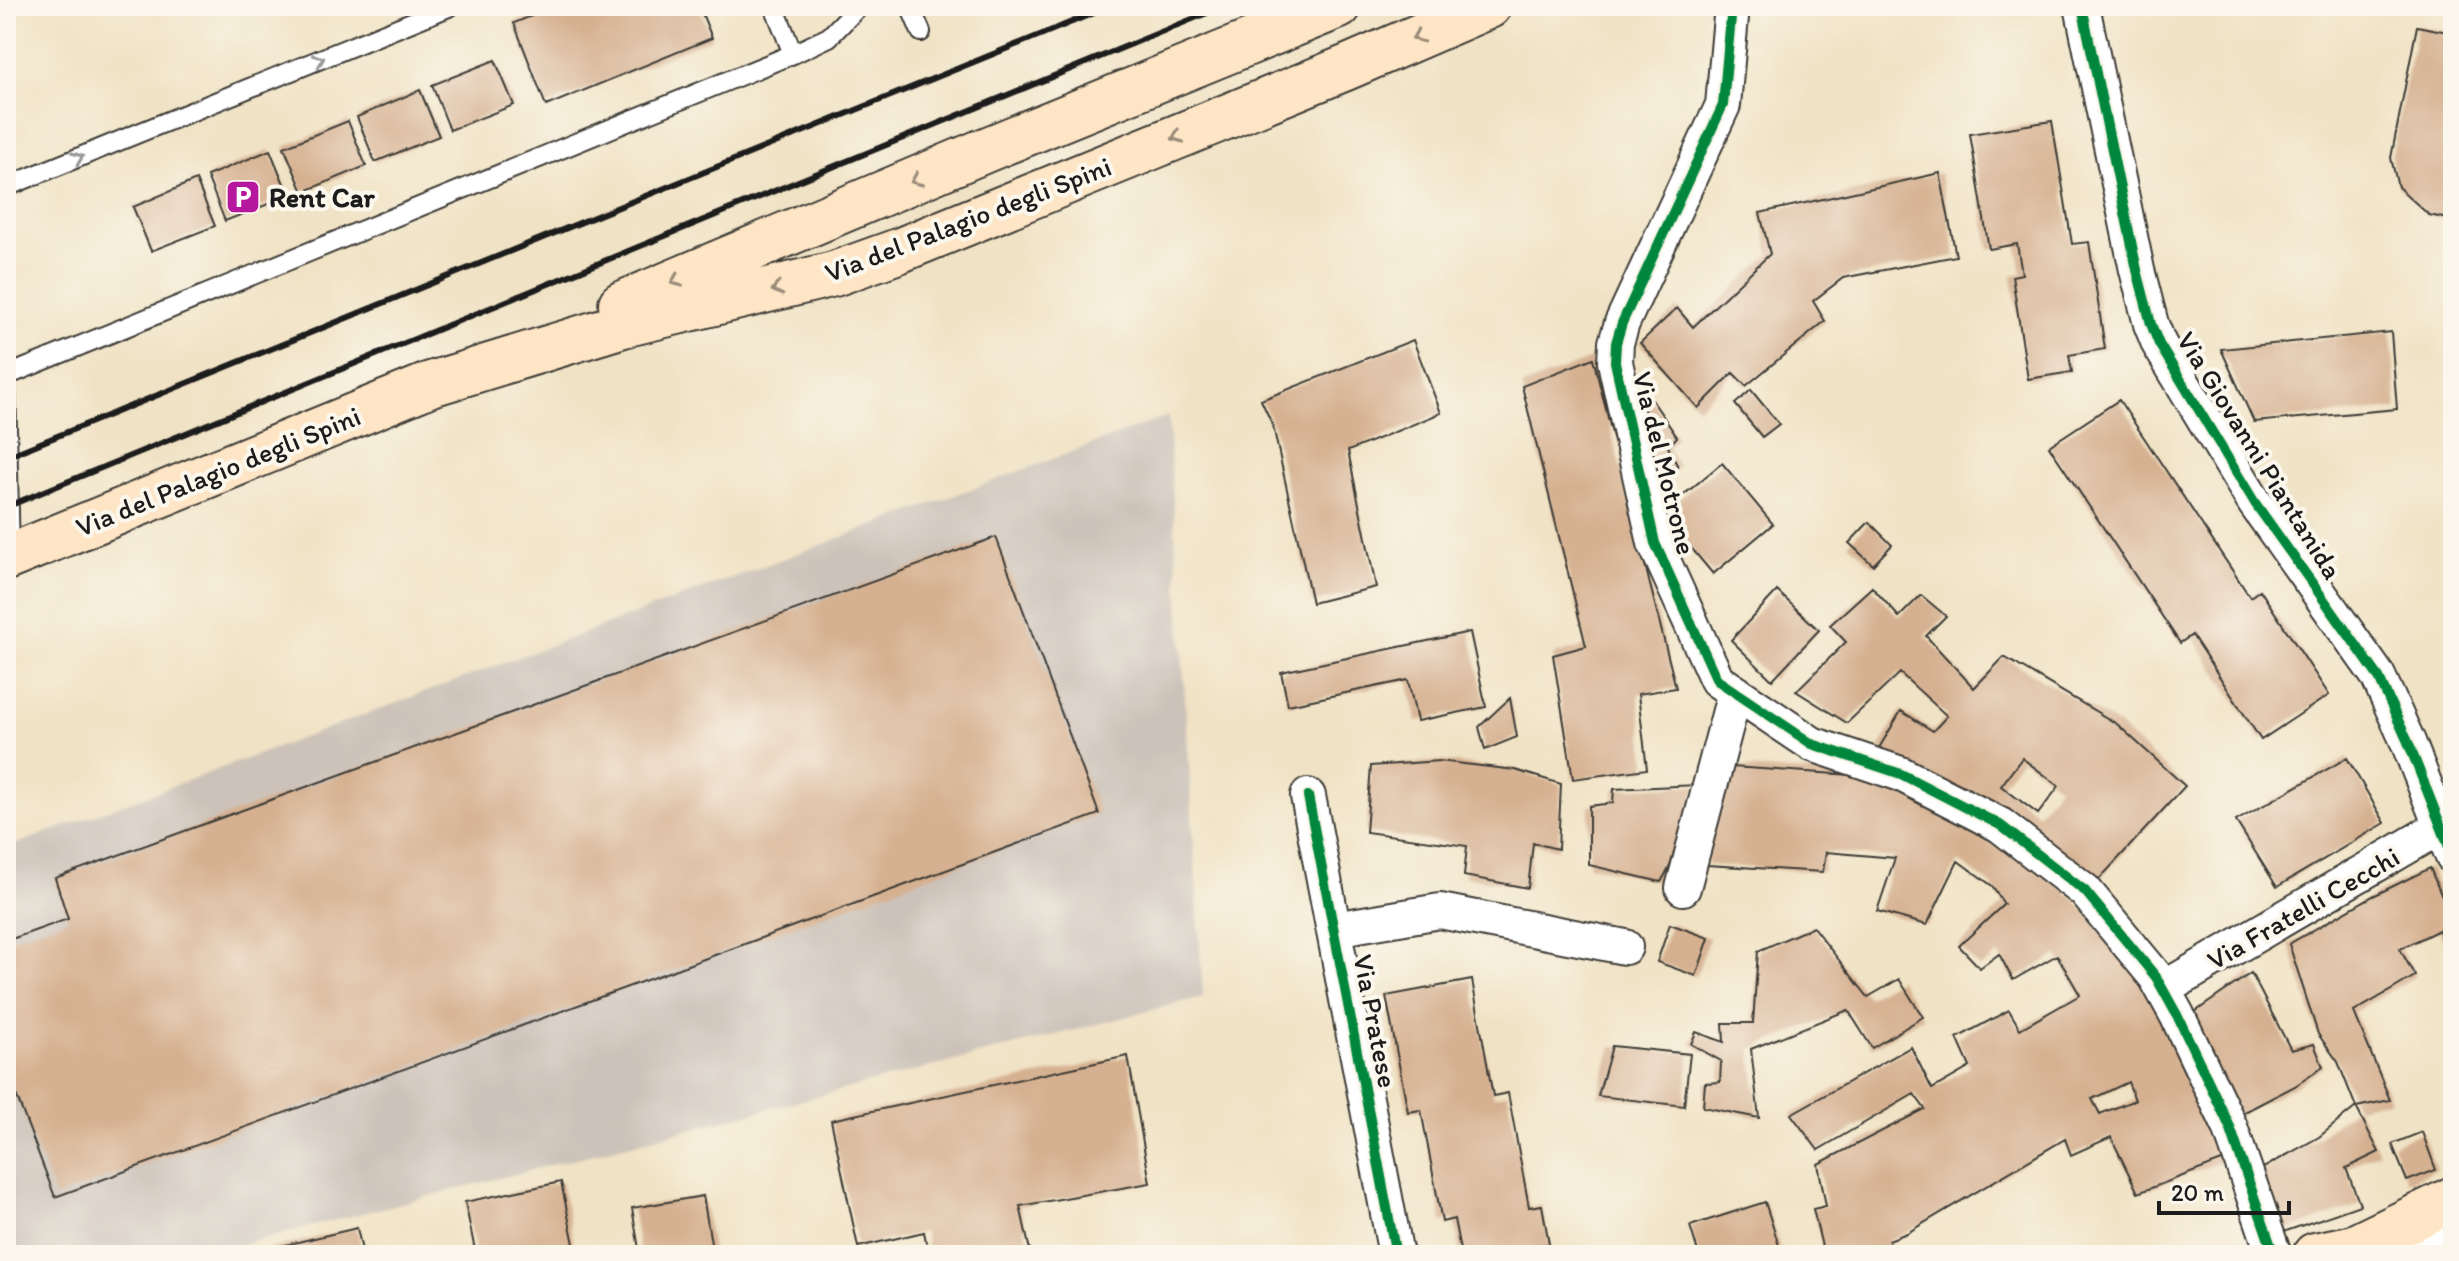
<svg xmlns="http://www.w3.org/2000/svg" width="2459" height="1261" viewBox="0 0 2459 1261" font-family="Itim,sans-serif">
	<style>
		.industrial { fill: #ccc2b9 }
		.building { fill: #d6b191; fill-rule: evenodd }
		.lines { fill: none; stroke-linecap: round; stroke-linejoin: round }
		.service-casing { stroke: #3c3a35; stroke-width: 22 }
		.minor-casing { stroke: #3c3a35; stroke-width: 38 }
		.tertiary-casing { stroke: #3c3a35; stroke-width: 46 }
		.secondary-casing { stroke: #3c3a35; stroke-width: 48 }
		.service { stroke: #fff; stroke-width: 18 }
		.minor { stroke: #fff; stroke-width: 34 }
		.tertiary { stroke: #fff; stroke-width: 42 }
		.secondary { stroke: #fee5c5; stroke-width: 44 }
		.rail { stroke: #1c1c1c; stroke-width: 6 }
		.cycleway-casing { stroke: #fbf7ec; stroke-width: 15 }
		.cycleway { stroke: #00873e; stroke-width: 10 }
		.oneway { stroke: #988b79 }
		.oneway2 { stroke: #999 }
		.labels { text-anchor: middle; dominant-baseline: central; stroke-width: 8; stroke-linejoin: round; paint-order: stroke }
		.poi-label { font-size: 28px; font-weight: bold; fill: #1c1c1c; stroke: #fbf7ec; text-anchor: start }
		.street-label { font-size: 28px; fill: #1c1c1c; stroke: #fbf7ec }
	</style>
	<rect width="100%" height="100%" fill="#fbf7ec"/>
	<filter id="ink" filterUnits="userSpaceOnUse"><feTurbulence type="fractalNoise" baseFrequency=".0125" numOctaves="2"/><feDisplacementMap in="SourceGraphic" scale="16" xChannelSelector="R" yChannelSelector="G"/><feConvolveMatrix kernelMatrix="1 2 1 2 8 2 1 2 1" color-interpolation-filters="sRGB"/></filter>
	<filter id="wash" filterUnits="userSpaceOnUse"><feTurbulence type="fractalNoise" baseFrequency=".006" numOctaves="4" result="noise"/><feDisplacementMap in="SourceGraphic" scale="32" xChannelSelector="R" yChannelSelector="G"/><feGaussianBlur stdDeviation="1.8" result="paint"/><feColorMatrix in="noise" values="0 0 0 0 0 0 0 0 0 0 0 0 0 0 0 0 0 1.4 0 .05"/><feComposite in="paint" operator="in"/></filter>
	<g filter="url(#wash)">
		<rect width="100%" height="100%" fill="#f0e2c4"/>
		<!-- industrial -->
		<path class="industrial" d="M1168,416L1203,997L200,1255H6V848Z"/>
		<g id="blocks">
			<!-- building -->
			<path class="building" d="M556,6H699L712,38L546,106L514,23Z
				M2417,26L2453,33V220L2429,215L2398,187L2391,158Z
				M495,60L514,105L450,130L432,85Z
				M420,90L439,136L375,162L357,117Z
				M348,121L366,166L303,192L284,147Z
				M2052,121L2072,244L2089,242L2105,349L2069,355L2072,372L2028,379L2012,276L2022,274L2017,244L1989,249L1970,134Z
				M270,150L289,196L225,221L207,176Z
				M1940,173L1956,256L1843,278L1813,301L1825,321L1746,386L1733,373L1698,408L1640,343L1677,308L1693,327L1770,254L1760,213Z
				M196,180L215,226L151,251L133,207Z
				M2391,332L2397,409L2254,422L2221,349Z
				M1413,340L1441,413L1348,451L1376,587L1312,603L1273,426L1261,400Z
				M1593,358L1676,688L1638,694L1647,769L1573,779L1553,655L1586,646L1522,386Z
				M1751,390L1779,424L1762,437L1735,404Z
				M1650,397L1677,437L1668,447L1678,467L1655,483L1643,406Z
				M2119,400L2250,597L2260,590L2329,695L2261,740L2192,635L2180,643L2049,446Z
				M1722,463L1773,524L1713,574L1662,513Z
				M1869,522L1892,545L1873,565L1849,543Z
				M996,537L1099,814L55,1197L6,1068V941L68,919L55,878Z
				M1872,587L1899,617L1921,595L1946,616L1926,636L1974,688L2004,657L2117,724L2185,786L2094,885L1879,748L1901,711L1933,731L1947,716L1900,673L1847,723L1796,691L1846,642L1830,625ZM2022,758L2059,786L2038,814L2001,786Z
				M1777,591L1819,630L1772,680L1731,640Z
				M1470,632L1486,707L1417,721L1408,680L1288,705L1281,672Z
				M1510,698L1517,737L1485,750L1479,727Z
				M2347,758L2385,823L2277,887L2236,821Z
				M1439,761L1515,770L1561,784L1558,849L1533,843L1528,888L1464,876L1467,846L1366,832L1371,766Z
				M1731,767L1852,775L1915,793L1970,822L2074,898L2161,1004L2230,1158L2138,1193L2111,1137L2071,1155L2065,1139L1907,1233L1889,1240L1890,1255H1824L1813,1209L1826,1206L1818,1164L1925,1109L1914,1094L1818,1150L1791,1114L1911,1047L1932,1089L1970,1067L1957,1038L2009,1010L2020,1029L2080,995L2057,955L2013,980L1999,954L1980,968L1959,946L2004,904L1991,885L1958,861L1927,925L1877,911L1895,858L1826,852L1823,872L1707,865L1708,845ZM2128,1082L2135,1100L2100,1114L2092,1099Z
				M1696,785L1684,841L1661,882L1589,865V806L1613,803L1614,789Z
				M2430,868L2453,923V968L2439,930L2400,949L2415,976L2354,1012L2390,1100L2356,1107L2338,1062L2318,1034L2289,944L2373,896Z
				M1670,924L1709,938L1696,976L1657,962Z
				M1813,927L1868,997L1899,979L1923,1017L1872,1048L1848,1010L1751,1049L1759,1118L1703,1107L1705,1083L1720,1082L1721,1061L1691,1044L1696,1032L1724,1042L1723,1023H1753L1758,951Z
				M2251,973L2291,1050L2314,1044L2323,1067L2295,1086L2237,1116L2192,1014Z
				M1472,980L1493,1096L1508,1093L1529,1207L1542,1205L1551,1255H1461L1454,1219L1442,1222L1421,1110L1408,1112L1386,996Z
				M1612,1046L1690,1054L1684,1106L1598,1096Z
				M1128,1056L1150,1183L1020,1206L1031,1255H929L924,1232L858,1247L831,1120Z
				M2356,1107L2379,1152L2346,1168L2360,1205L2278,1234L2258,1171L2319,1137Z
				M2422,1132L2436,1170L2407,1181L2392,1144Z
				M561,1182L574,1244L517,1255H476L465,1202Z
				M703,1196L713,1255H640L632,1208Z
				M1765,1202L1782,1255H1699L1690,1226Z
				M357,1228L363,1255H247V1254Z"/>
		</g>
	</g>
	<g filter="url(#ink)">
		<use href="#blocks" fill-opacity="0" stroke="#3c3a35" stroke-width="2"/>
		<g class="lines">
			<!-- service casing -->
			<g class="service-casing">
				<path id="service" d="M774,6L793,54
					M910,6L921,32
					M6,187L451,6
					M6,376L793,54L829,37L859,6
					M6,386L10,555"/>
			</g>
			<!-- minor casing -->
			<g class="minor-casing">
				<path id="minor" d="M1732,6L1723,105L1622,323L1616,343L1615,362L1655,543L1717,680L1812,744L1901,774L2000,825L2085,891L2156,977L2177,1015L2230,1127L2274,1255
					M2082,6L2137,270L2151,324L2159,344L2255,503L2378,676L2408,742L2453,857
					M1308,796L1396,1255
					M1683,888L1735,692
					M1334,929L1440,911L1625,947
					M2163,989L2442,826"/>
			</g>
			<!-- tertiary casing -->
			<g class="tertiary-casing">
				<path id="tertiary" d="M2356,1247L2453,1239"/>
			</g>
			<!-- secondary casing -->
			<g class="secondary-casing">
				<path id="secondary" d="M621,304L988,149L1339,6
					M6,558L431,384L623,325L834,274L898,251L1348,67L1489,6
					M2315,1255L2354,1247L2453,1199"/>
			</g>
			<!-- service -->
			<use href="#service" class="service"/>
			<!-- minor -->
			<use href="#minor" class="minor"/>
			<!-- tertiary -->
			<use href="#tertiary" class="tertiary"/>
			<!-- secondary -->
			<use href="#secondary" class="secondary"/>
			<!-- rail -->
			<path class="rail" d="M6,457L1111,6
				M6,507L1224,6"/>
			<!-- cycleway casing -->
			<g class="cycleway-casing">
				<path id="cycleway" d="M1732,6L1723,105L1622,323L1616,343L1615,362L1655,543L1717,680L1812,744L1901,774L2000,825L2085,891L2156,977L2177,1015L2230,1127L2274,1255
					M2082,6L2137,270L2151,324L2159,344L2255,503L2378,676L2408,742L2453,857
					M1308,796L1396,1255"/>
			</g>
			<!-- cycleway -->
			<use href="#cycleway" class="cycleway"/>
		</g>
		<!-- one-way arrows -->
		<defs><path id="oneway-chevron" d="M-2-3.5L2.5 0L-2 3.5" fill="none" stroke-width="1.6" stroke-linecap="round" stroke-linejoin="round" transform="scale(2)"/></defs>
		<g class="oneway">
			<use href="#oneway-chevron" transform="translate(1417 37) rotate(156)"/>
			<use href="#oneway-chevron" transform="translate(1177 137) rotate(158)"/>
			<use href="#oneway-chevron" transform="translate(916 180) rotate(157)"/>
			<use href="#oneway-chevron" transform="translate(676 281) rotate(157)"/>
			<use href="#oneway-chevron" transform="translate(777 289) rotate(165)"/>
		</g>
		<g class="oneway2">
			<use href="#oneway-chevron" transform="translate(319 60) rotate(-22)"/>
			<use href="#oneway-chevron" transform="translate(78 158) rotate(-22)"/>
		</g>
	</g>
	<!-- icons -->
	<defs>
		<g id="parking-square" transform="scale(1.8)"><rect x="-9" y="-9" width="18" height="18" rx="4" fill="#b5179e" stroke="#fbf7ec"/><path d="M-3.5-5.5H1a3.5 3.5 0 0 1 0 7H-1V5.5H-3.5ZM-1-3.4V-.6H.8a1.4 1.4 0 0 0 0-2.8Z" fill="#fff"/></g>
	</defs>
	<g fill-rule="evenodd">
		<use href="#parking-square" x="243" y="197"/>
	</g>
	<g class="labels">
		<!-- poi labels -->
		<g class="poi-label">
			<text x="269" y="197">Rent Car</text>
		</g>
		<!-- street labels -->
		<g class="street-label">
			<text transform="translate(968 219) rotate(-21)">Via del Palagio degli Spini</text>
			<text transform="translate(2260 455) rotate(58)">Via Giovanni Piantanida</text>
			<text transform="translate(1665 463) rotate(76)">Via del Motrone</text>
			<text transform="translate(218 471) rotate(-22)">Via del Palagio degli Spini</text>
			<text transform="translate(2303 908) rotate(-30)">Via Fratelli Cecchi</text>
			<text transform="translate(1376 1021) rotate(79)">Via Pratese</text>
		</g>
	</g>
	<!-- margin -->
	<rect width="2459" height="1261" fill="none" stroke="#fbf7ec" stroke-width="32"/>
	<!-- scale -->
	<path d="M2159 1201v12h130v-12" fill="none" stroke="#1c1c1c" stroke-width="4"/>
	<text x="2171" y="1201" font-size="24" fill="#1c1c1c" stroke="#fbf7ec" stroke-width="6" paint-order="stroke">20 m</text>
</svg>
